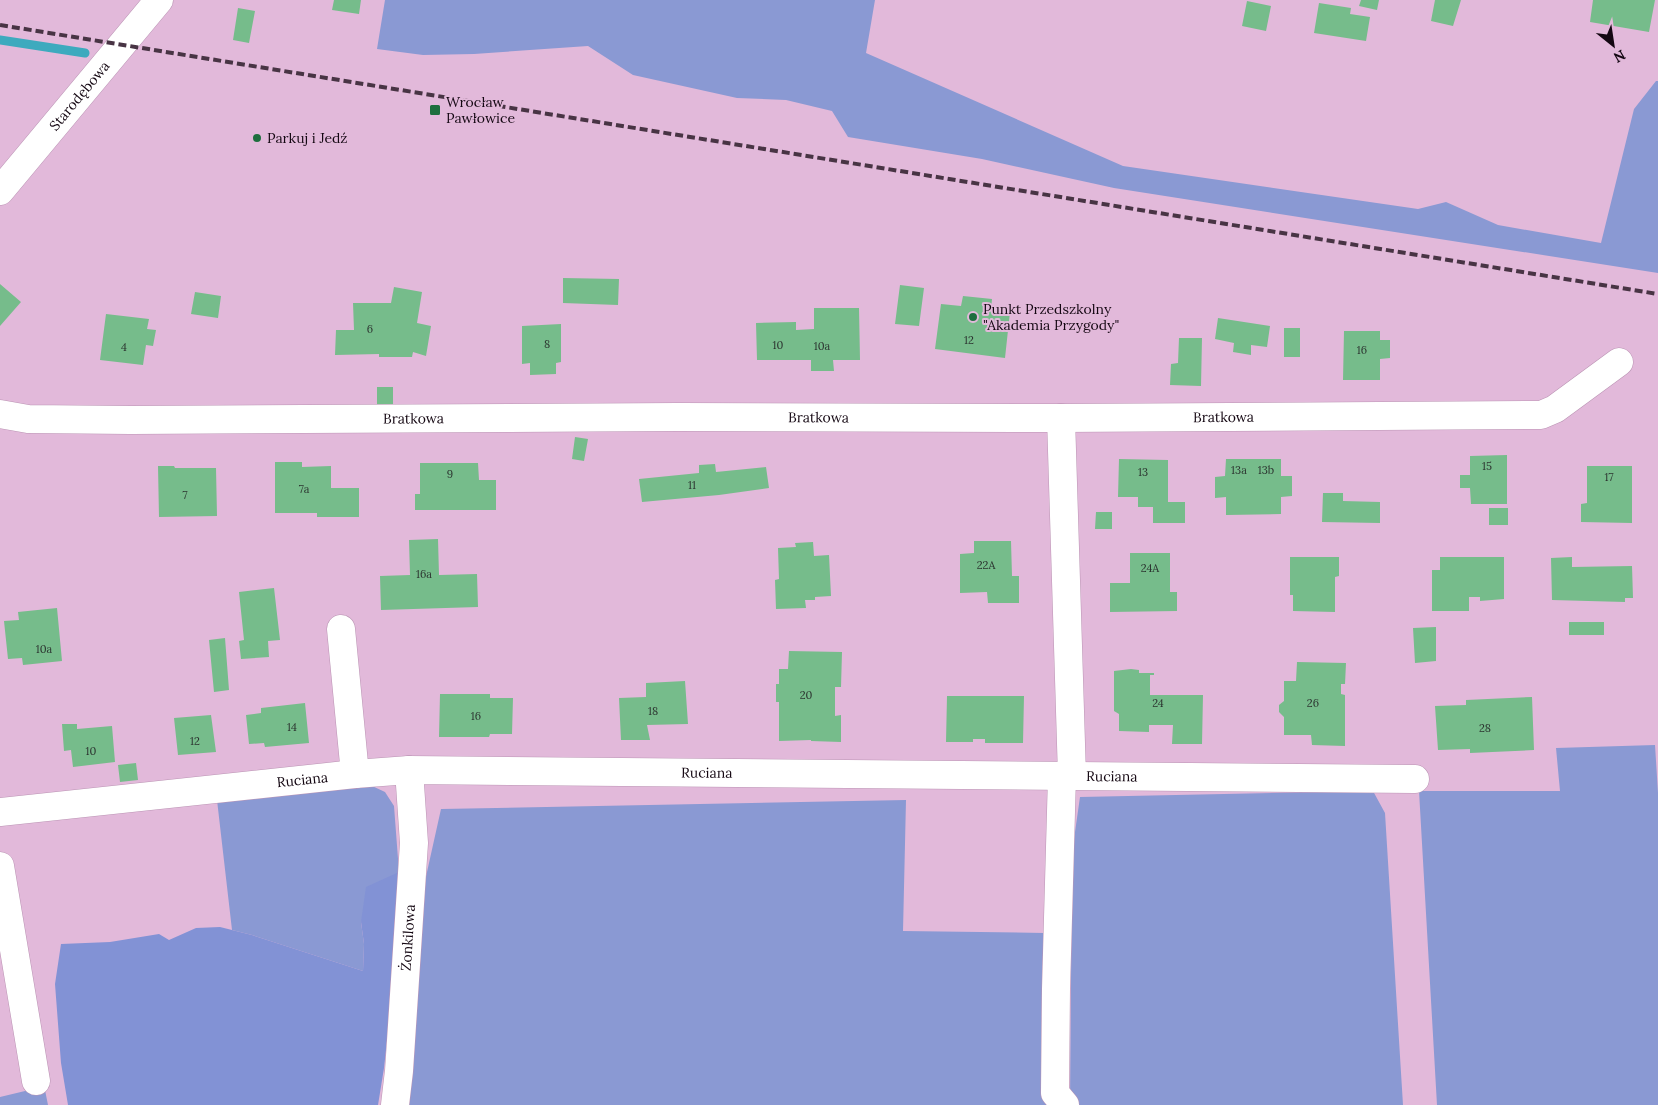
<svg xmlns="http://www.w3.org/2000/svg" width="1658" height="1105" viewBox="0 0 1658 1105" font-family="Lora,serif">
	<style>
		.green { fill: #8a99d3 }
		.forest { fill: #8292d5 }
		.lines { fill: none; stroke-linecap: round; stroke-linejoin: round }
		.stream { stroke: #3daabe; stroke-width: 9 }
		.building { fill: #76bc8b }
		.minor-casing { stroke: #bb94b4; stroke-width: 29 }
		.minor { stroke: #fff; stroke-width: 28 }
		.rail { stroke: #483444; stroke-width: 4; stroke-dasharray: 8 4; stroke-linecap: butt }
		.poi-dot { fill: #1e6e3e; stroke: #e2b9da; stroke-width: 2 }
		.labels { text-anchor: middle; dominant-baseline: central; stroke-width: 4; stroke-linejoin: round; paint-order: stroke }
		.number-label { font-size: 11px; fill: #2c3430 }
		.street-label { font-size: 14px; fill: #140712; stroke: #e2b9da }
		.poi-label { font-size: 14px; fill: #140712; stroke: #e2b9da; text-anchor: start }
	</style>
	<rect width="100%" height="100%" fill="#e2b9da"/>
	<path class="green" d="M 385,0 L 875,0 L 866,53 L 1123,166 L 1418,209 L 1446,202 L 1498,225 L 1601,243 L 1634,109 L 1656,81 L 1658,81 L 1658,273 L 1114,188 L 982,159 L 848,137 L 832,111 L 786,100 L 737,98 L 633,75 L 588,46 L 474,54 L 423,55 L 377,49 Z
		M 1655,745 L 1658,793 L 1658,1105 L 1437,1105 L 1419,791 L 1560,791 L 1556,748 Z
		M 370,785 L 385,792 L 394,806 L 399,872 L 361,922 L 364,944 L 363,971 L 252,935 L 232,930 L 217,800 Z
		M 1373,791 L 1385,813 L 1403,1105 L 1070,1105 L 1072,853 L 1080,797 Z
		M 906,800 L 903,931 L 1045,933 L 1046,1105 L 404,1105 L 425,881 L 441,809 Z
		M 45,1090 L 48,1105 L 0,1105 L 0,1097 L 25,1091 Z"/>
	<path class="forest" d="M 399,872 L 400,926 L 384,1068 L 378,1105 L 68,1105 L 61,1063 L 55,984 L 61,944 L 110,942 L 159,934 L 169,940 L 196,928 L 220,927 L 252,935 L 363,971 L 364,944 L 361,922 L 366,887 Z"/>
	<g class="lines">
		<path class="stream" d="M 0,40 L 85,53"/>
	</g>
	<path class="building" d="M 334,0 L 361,0 L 359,14 L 332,10 Z
		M 1361,0 L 1379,0 L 1377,10 L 1359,6 Z
		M 1435,0 L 1461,0 L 1453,26 L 1431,21 Z
		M 1593,0 L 1655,0 L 1649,32 L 1590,22 Z
		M 1247,1 L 1271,6 L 1266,31 L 1242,26 Z
		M 1319,3 L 1351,8 L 1350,14 L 1370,17 L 1366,41 L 1314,33 Z
		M 238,8 L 255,11 L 249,43 L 233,40 Z
		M 563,278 L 619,279 L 618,305 L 563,303 Z
		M 0,284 L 21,302 L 0,326 Z
		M 900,285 L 924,288 L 919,326 L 895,324 Z
		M 394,287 L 422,292 L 417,323 L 431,326 L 426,356 L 413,352 L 412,357 L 379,357 L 379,354 L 335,355 L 336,330 L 354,330 L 353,303 L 391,303 Z
		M 195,292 L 221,296 L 218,318 L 191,314 Z
		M 963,296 L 992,299 L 991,310 L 1010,312 L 1005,358 L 935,349 L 941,304 L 961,306 Z
		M 814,308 L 859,308 L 860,360 L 833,360 L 834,371 L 811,371 L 811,360 L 757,360 L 756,323 L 796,322 L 796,330 L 814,329 Z
		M 106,314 L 149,319 L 147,329 L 156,330 L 153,346 L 146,345 L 143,365 L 100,360 Z
		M 1218,318 L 1270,326 L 1267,347 L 1251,345 L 1251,355 L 1233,352 L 1234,343 L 1215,339 Z
		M 561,324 L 561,362 L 556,363 L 556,374 L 530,375 L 530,363 L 522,364 L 522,326 Z
		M 1284,328 L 1300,328 L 1300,357 L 1284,357 Z
		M 1344,331 L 1380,331 L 1380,340 L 1390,340 L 1390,358 L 1380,359 L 1380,380 L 1343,380 Z
		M 1179,338 L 1202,338 L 1201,386 L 1170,385 L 1171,364 L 1178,363 Z
		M 377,387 L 393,387 L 393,405 L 377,405 Z
		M 575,437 L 588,439 L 584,461 L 572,459 Z
		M 1507,455 L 1507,504 L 1471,504 L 1470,488 L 1460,488 L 1460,475 L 1470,475 L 1470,456 Z
		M 1119,459 L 1168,460 L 1168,502 L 1185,502 L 1185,523 L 1153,523 L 1153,507 L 1138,507 L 1138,497 L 1118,497 Z
		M 1226,459 L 1281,459 L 1281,476 L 1292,476 L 1292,496 L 1281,497 L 1281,514 L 1226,515 L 1226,497 L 1215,498 L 1215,477 L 1225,476 Z
		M 275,462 L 302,462 L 302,467 L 331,466 L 331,488 L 359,488 L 359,517 L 317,517 L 317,513 L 275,513 Z
		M 420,463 L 478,463 L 479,480 L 496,480 L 496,510 L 415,510 L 415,494 L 420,494 Z
		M 715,464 L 716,472 L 766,467 L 769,488 L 719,495 L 642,502 L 639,479 L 699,473 L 699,465 Z
		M 158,466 L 174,466 L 175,468 L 216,468 L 217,516 L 159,517 Z
		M 1587,466 L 1632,466 L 1632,523 L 1581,522 L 1581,504 L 1587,503 Z
		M 1323,493 L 1343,493 L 1343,501 L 1380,502 L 1380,523 L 1322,522 Z
		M 1489,508 L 1508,508 L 1508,525 L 1489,525 Z
		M 1096,512 L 1112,512 L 1112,529 L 1095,529 Z
		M 438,539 L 439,575 L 477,574 L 478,607 L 381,610 L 380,576 L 410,575 L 409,540 Z
		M 974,541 L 1011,541 L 1012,576 L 1019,576 L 1019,603 L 988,603 L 987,592 L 960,593 L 960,554 L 974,553 Z
		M 813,542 L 814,556 L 829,555 L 831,596 L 815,597 L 815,600 L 805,600 L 806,608 L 776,609 L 775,580 L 779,579 L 778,548 L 796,547 L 795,543 Z
		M 1130,553 L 1170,553 L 1170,592 L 1177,592 L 1177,611 L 1110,612 L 1110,583 L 1130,583 Z
		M 1290,557 L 1339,557 L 1339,576 L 1335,577 L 1335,612 L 1293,611 L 1293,595 L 1290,595 Z
		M 1440,557 L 1504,557 L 1504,599 L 1480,601 L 1480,597 L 1469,597 L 1469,611 L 1432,611 L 1432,570 L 1440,570 Z
		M 1572,557 L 1572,567 L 1632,566 L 1633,598 L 1625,598 L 1625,602 L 1552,600 L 1551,558 Z
		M 274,588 L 280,640 L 268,641 L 269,657 L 241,659 L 239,641 L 244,640 L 239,592 Z
		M 57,608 L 62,661 L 23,665 L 22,658 L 8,659 L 4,621 L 19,620 L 18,612 Z
		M 1569,622 L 1604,622 L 1604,635 L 1569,635 Z
		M 1436,627 L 1436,661 L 1415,663 L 1413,628 Z
		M 225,638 L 229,690 L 214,692 L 209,640 Z
		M 789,651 L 842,652 L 841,687 L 835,687 L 835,716 L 841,715 L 841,742 L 811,741 L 811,740 L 779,741 L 779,702 L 776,702 L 776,684 L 779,684 L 779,669 L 788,669 Z
		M 1297,662 L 1346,663 L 1345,684 L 1341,684 L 1341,694 L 1345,695 L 1345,746 L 1312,745 L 1311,735 L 1284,735 L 1284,717 L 1279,712 L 1279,705 L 1284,701 L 1284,681 L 1296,681 Z
		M 1131,669 L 1139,670 L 1139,673 L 1154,673 L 1154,675 L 1150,675 L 1150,695 L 1203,695 L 1202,744 L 1172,744 L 1173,725 L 1149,725 L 1149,732 L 1119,731 L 1119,714 L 1114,711 L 1114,671 Z
		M 685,681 L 688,724 L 647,725 L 650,740 L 621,740 L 619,698 L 646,697 L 646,683 Z
		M 440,694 L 490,694 L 490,698 L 513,698 L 512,734 L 490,734 L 489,737 L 439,737 Z
		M 947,696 L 1024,696 L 1023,743 L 985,743 L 985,739 L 973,739 L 973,742 L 946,742 Z
		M 1532,697 L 1534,750 L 1470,753 L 1470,749 L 1438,750 L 1435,706 L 1466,705 L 1466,700 Z
		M 305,703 L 309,743 L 265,747 L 264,743 L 249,744 L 246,715 L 261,713 L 261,708 Z
		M 211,715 L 216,752 L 178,755 L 174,718 Z
		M 62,724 L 77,724 L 77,729 L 112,726 L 115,762 L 73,767 L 71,750 L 64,751 Z
		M 136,763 L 138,780 L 120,782 L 118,765 Z"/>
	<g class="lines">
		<defs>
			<g id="minor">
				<path id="s1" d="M 0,191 L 159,0"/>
				<path id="s2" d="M 0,414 L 28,419 L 131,420 L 678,417 L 1061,418 L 1541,415 L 1555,409 L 1619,362"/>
				<path d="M 1061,418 L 1072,776"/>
				<path d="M 341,629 L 355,774"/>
				<path d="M 1062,776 L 1056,989 L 1055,1093 L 1065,1105"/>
				<path id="s3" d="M 0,812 L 355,774 L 409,770 L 1415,779"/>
				<path d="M 0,866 L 36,1081"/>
				<path id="s4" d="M 395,1105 L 399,1071 L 414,843 L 409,770"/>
			</g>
		</defs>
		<use href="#minor" class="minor-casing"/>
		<use href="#minor" class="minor"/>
		<path class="rail" d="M 0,25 L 1658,294"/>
	</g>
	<g class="poi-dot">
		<rect x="429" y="104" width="12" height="12" rx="2.5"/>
		<circle cx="257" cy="138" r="5"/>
		<circle cx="973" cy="317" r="5"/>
	</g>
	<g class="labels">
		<g class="number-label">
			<text x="370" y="329">6</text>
			<text x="969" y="340">12</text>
			<text x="547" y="344">8</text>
			<text x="778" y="345">10</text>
			<text x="822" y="346">10a</text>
			<text x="124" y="347">4</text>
			<text x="1362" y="350">16</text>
			<text x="1487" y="466">15</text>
			<text x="1239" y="470">13a</text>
			<text x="1266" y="470">13b</text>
			<text x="1143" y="472">13</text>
			<text x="450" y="474">9</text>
			<text x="1609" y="477">17</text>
			<text x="692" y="485">11</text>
			<text x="304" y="489">7a</text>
			<text x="185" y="495">7</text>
			<text x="986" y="565">22A</text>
			<text x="1150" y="568">24A</text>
			<text x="424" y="574">16a</text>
			<text x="44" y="649">10a</text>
			<text x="806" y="695">20</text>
			<text x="1158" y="703">24</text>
			<text x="1313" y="703">26</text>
			<text x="653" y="711">18</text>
			<text x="476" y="716">16</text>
			<text x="292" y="727">14</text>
			<text x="1485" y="728">28</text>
			<text x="195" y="741">12</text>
			<text x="91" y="751">10</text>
		</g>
		<g class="street-label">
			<text stroke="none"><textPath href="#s1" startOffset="124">Starodębowa</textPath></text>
			<text stroke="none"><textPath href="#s2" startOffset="1224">Bratkowa</textPath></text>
			<text stroke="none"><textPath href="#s2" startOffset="414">Bratkowa</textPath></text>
			<text stroke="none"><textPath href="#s2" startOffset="819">Bratkowa</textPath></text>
			<text stroke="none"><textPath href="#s3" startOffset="709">Ruciana</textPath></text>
			<text stroke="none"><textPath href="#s3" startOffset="1114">Ruciana</textPath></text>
			<text stroke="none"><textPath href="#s3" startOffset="304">Ruciana</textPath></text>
			<text stroke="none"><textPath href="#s4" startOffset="168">Żonkilowa</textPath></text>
		</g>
		<g class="poi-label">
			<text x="446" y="102">Wrocław<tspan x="446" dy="16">Pawłowice</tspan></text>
			<text x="267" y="138">Parkuj i Jedź</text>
			<text x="983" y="309">Punkt Przedszkolny<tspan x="983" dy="16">"Akademia Przygody"</tspan></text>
		</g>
	</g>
	<g transform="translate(1613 45) rotate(150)" stroke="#e2b9da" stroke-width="4" paint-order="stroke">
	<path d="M0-4L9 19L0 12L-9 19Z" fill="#140712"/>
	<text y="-8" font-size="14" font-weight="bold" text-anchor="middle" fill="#140712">N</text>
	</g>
</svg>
